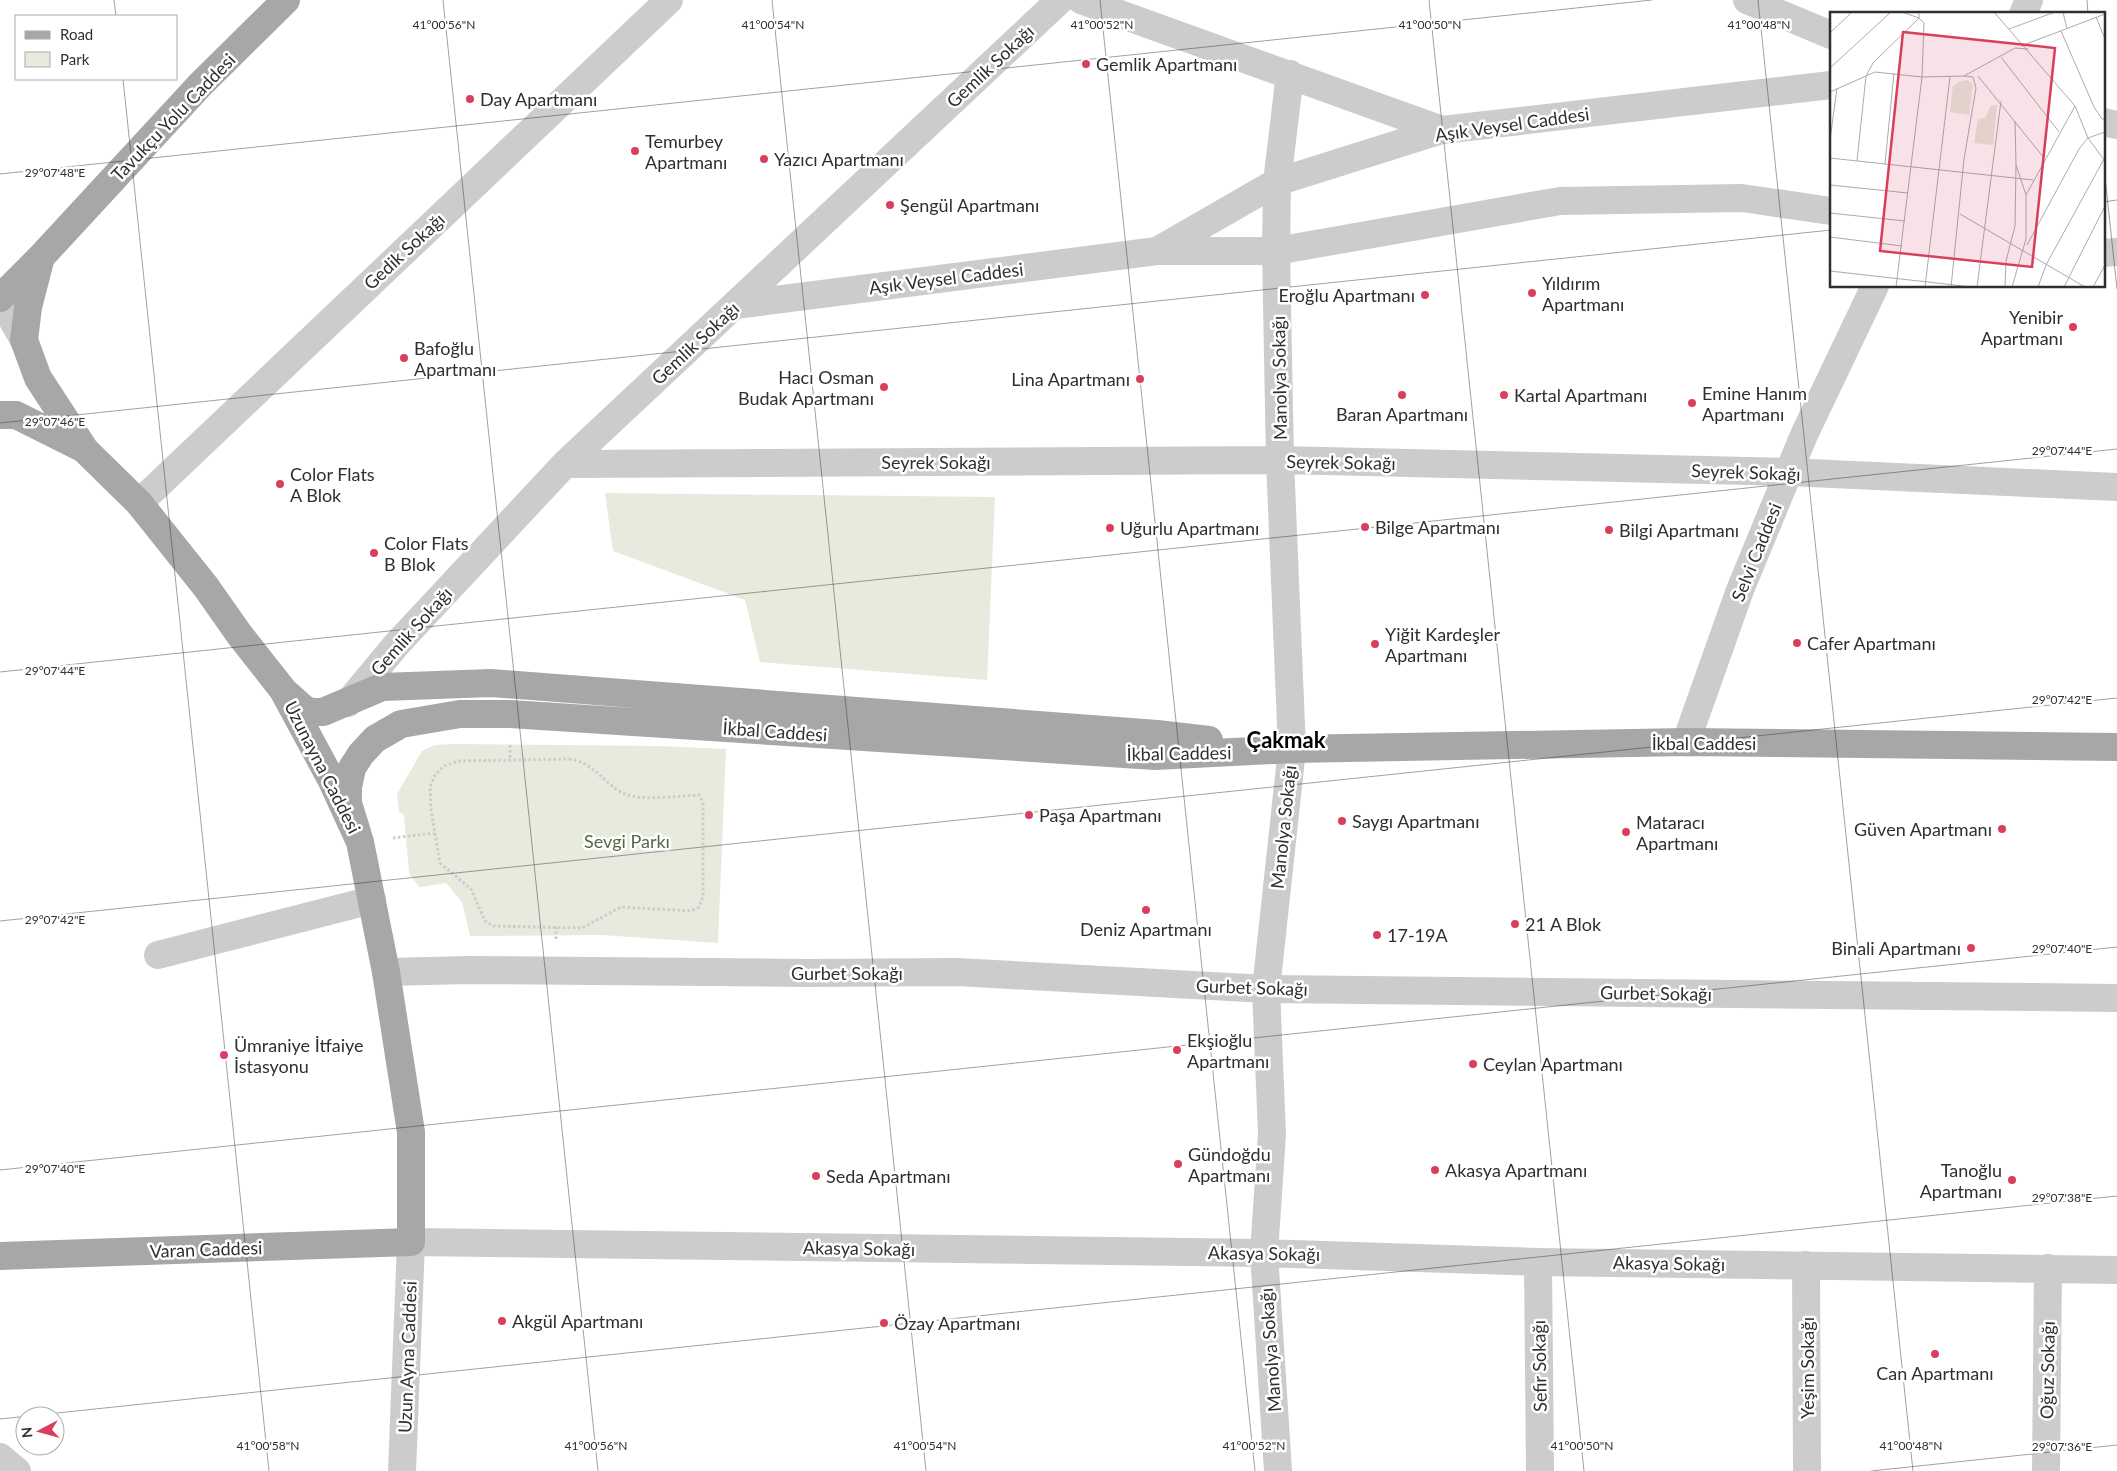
<svg xmlns="http://www.w3.org/2000/svg" width="2117" height="1471" viewBox="0 0 2117 1471" font-family="Lato,sans-serif">
	<style>
		.green { fill: #e6ebde }
		.lines { fill: none; stroke-linecap: round; stroke-linejoin: round }
		.path { stroke: #ccc; stroke-width: 3; stroke-dasharray: 2.5 2.5; stroke-linecap: butt }
		.minor { stroke: #ccc; stroke-width: 28 }
		.major { stroke: #a7a7a7; stroke-width: 28 }
		.ticks { fill: none; stroke: #2f2f2f; stroke-width: 1; stroke-opacity: 0.45 }
		.poi-dot { fill: #d83f5c; stroke: #fff; stroke-width: 2 }
		.labels { text-anchor: middle; dominant-baseline: central; stroke-width: 5; stroke-linejoin: round; paint-order: stroke }
		.poi-label { font-size: 18px; fill: #2f2f2f; stroke: #fff; text-anchor: start }
		.street-label { font-size: 18px; fill: #2f2f2f; stroke: #fff }
		.park-label { font-size: 18px; fill: #57673f; stroke: #fff }
		.district-label { font-size: 22px; font-weight: bold; fill: #000; stroke: #fff }
		.inset-road { fill: none; stroke: #acacac; stroke-width: 1 }
		.view { fill: #d83f5c; fill-opacity: 0.15; stroke: #d83f5c; stroke-width: 2.5 }
		.inset-edge { fill: none; stroke: #2f2f2f; stroke-width: 2.5 }
		.ticks-label { font-size: 12px; text-anchor: middle; fill: #2f2f2f; stroke: #fff; stroke-width: 5; stroke-linejoin: round; paint-order: stroke }
	</style>
	<rect width="100%" height="100%" fill="#fff"/>
	<path class="green" d="M 605,493 L 995,497 L 987,680 L 760,662 L 745,600 L 613,551 Z
		M 454,744 L 658,746 L 726,749 L 718,943 L 602,935 L 470,936 L 462,902 L 446,883 L 419,887 L 409,873 L 404,815 L 399,812 L 397,794 L 422,751 L 435,745 Z"/>
	<g class="lines">
		<path class="path" d="M 510,745 L 510,760
			M 569,759 C 596,763 603,784 625,794 C 642,801 679,796 699,795 L 703,803 L 703,896 L 699,907 L 691,911 L 621,907 L 582,928 L 493,926 L 485,921 L 471,889 L 440,863 L 431,810 L 430,787 L 435,775 L 444,766 L 459,761 Z
			M 393,838 L 434,833
			M 556,939 L 556,927"/>
		<path class="minor" d="M 1081,0 L 1442,130
			M 1747,0 L 1831,35
			M 2023,14 L 2029,0
			M 2103,122 L 2117,125
			M 1159,251 L 1276,251 L 1560,201 L 1742,198 L 1831,211
			M 2103,253 L 2117,252
			M 0,298 L 24,340
			M 735,305 L 1157,251 L 1277,182 L 1442,130 L 1831,85
			M 565,464 L 1280,460 L 1788,472 L 2117,487
			M 139,503 L 669,0
			M 348,703 L 397,644 L 565,464 L 1060,0
			M 1686,742 L 1740,590 L 1804,435 L 1875,286
			M 158,955 L 372,900
			M 386,972 L 469,970 L 808,973 L 957,972 L 1266,989 L 2117,998
			M 1538,1262 L 1540,1471
			M 1806,1265 L 1807,1471
			M 0,1457 L 17,1471
			M 402,1471 L 411,1242 L 1264,1253 L 1538,1262 L 2117,1270
			M 1278,1471 L 1264,1253 L 1272,1134 L 1266,989 L 1292,749 L 1280,460 L 1276,251 L 1277,182 L 1290,74
			M 2046,1471 L 2048,1268"/>
		<path class="major" d="M 0,298 L 41,257 L 200,85 L 286,0
			M 0,415 L 16,415 L 84,449
			M 286,693 L 304,709 L 312,712 L 323,712 L 382,687 L 491,683 L 1157,734 L 1209,740
			M 360,842 L 348,803 L 348,787 L 352,768 L 361,754 L 375,739 L 401,724 L 460,714 L 510,714 L 1155,756 L 1292,749 L 1686,742 L 2117,747
			M 0,1256 L 411,1242 L 411,1132 L 386,972 L 360,842 L 331,779 L 283,690 L 239,634 L 206,587 L 139,503 L 85,450 L 38,378 L 24,340 L 28,307 L 41,257"/>
	</g>
	<path class="ticks" d="M 114,0 L 116,16M 443,0 L 598,1471M 772,0 L 926,1471M 1100,0 L 1255,1471M 1429,0 L 1584,1471M 1758,0 L 1913,1471M 2087,0 L 2088,14M 123,79 L 269,1471M 2103,158 L 2117,289M 0,174 L 1652,0M 2103,202 L 2117,200M 0,423 L 1831,230M 0,672 L 2117,449M 0,921 L 2117,698M 0,1170 L 2117,947M 0,1419 L 2117,1196M 1871,1471 L 2117,1445"/>
	<g class="poi-dot">
		<circle cx="1086" cy="64" r="5"/>
		<circle cx="470" cy="99" r="5"/>
		<circle cx="635" cy="151" r="5"/>
		<circle cx="764" cy="159" r="5"/>
		<circle cx="890" cy="205" r="5"/>
		<circle cx="1532" cy="293" r="5"/>
		<circle cx="1425" cy="295" r="5"/>
		<circle cx="2073" cy="327" r="5"/>
		<circle cx="404" cy="358" r="5"/>
		<circle cx="1140" cy="379" r="5"/>
		<circle cx="884" cy="387" r="5"/>
		<circle cx="1402" cy="395" r="5"/>
		<circle cx="1504" cy="395" r="5"/>
		<circle cx="1692" cy="403" r="5"/>
		<circle cx="280" cy="484" r="5"/>
		<circle cx="1365" cy="527" r="5"/>
		<circle cx="1110" cy="528" r="5"/>
		<circle cx="1609" cy="530" r="5"/>
		<circle cx="374" cy="553" r="5"/>
		<circle cx="1797" cy="643" r="5"/>
		<circle cx="1375" cy="644" r="5"/>
		<circle cx="1029" cy="815" r="5"/>
		<circle cx="1342" cy="821" r="5"/>
		<circle cx="2002" cy="829" r="5"/>
		<circle cx="1626" cy="832" r="5"/>
		<circle cx="1146" cy="910" r="5"/>
		<circle cx="1515" cy="924" r="5"/>
		<circle cx="1377" cy="935" r="5"/>
		<circle cx="1971" cy="948" r="5"/>
		<circle cx="1177" cy="1050" r="5"/>
		<circle cx="224" cy="1055" r="5"/>
		<circle cx="1473" cy="1064" r="5"/>
		<circle cx="1178" cy="1164" r="5"/>
		<circle cx="1435" cy="1170" r="5"/>
		<circle cx="816" cy="1176" r="5"/>
		<circle cx="2012" cy="1180" r="5"/>
		<circle cx="502" cy="1321" r="5"/>
		<circle cx="884" cy="1323" r="5"/>
		<circle cx="1935" cy="1354" r="5"/>
	</g>
	<g class="labels">
		<g class="poi-label">
			<text x="1096" y="64">Gemlik Apartmanı</text>
			<text x="480" y="99">Day Apartmanı</text>
			<text x="645" y="141">Temurbey<tspan x="645" dy="21">Apartmanı</tspan></text>
			<text x="774" y="159">Yazıcı Apartmanı</text>
			<text x="900" y="205">Şengül Apartmanı</text>
			<text x="1542" y="283">Yıldırım<tspan x="1542" dy="21">Apartmanı</tspan></text>
			<text x="1415" y="295" text-anchor="end">Eroğlu Apartmanı</text>
			<text x="2063" y="317" text-anchor="end">Yenibir<tspan x="2063" dy="21">Apartmanı</tspan></text>
			<text x="414" y="348">Bafoğlu<tspan x="414" dy="21">Apartmanı</tspan></text>
			<text x="874" y="377" text-anchor="end">Hacı Osman<tspan x="874" dy="21">Budak Apartmanı</tspan></text>
			<text x="1130" y="379" text-anchor="end">Lina Apartmanı</text>
			<text x="1702" y="393">Emine Hanım<tspan x="1702" dy="21">Apartmanı</tspan></text>
			<text x="1514" y="395">Kartal Apartmanı</text>
			<text x="1402" y="414" text-anchor="middle">Baran Apartmanı</text>
			<text x="290" y="474">Color Flats<tspan x="290" dy="21">A Blok</tspan></text>
			<text x="1375" y="527">Bilge Apartmanı</text>
			<text x="1120" y="528">Uğurlu Apartmanı</text>
			<text x="1619" y="530">Bilgi Apartmanı</text>
			<text x="384" y="543">Color Flats<tspan x="384" dy="21">B Blok</tspan></text>
			<text x="1385" y="634">Yiğit Kardeşler<tspan x="1385" dy="21">Apartmanı</tspan></text>
			<text x="1807" y="643">Cafer Apartmanı</text>
			<text x="1039" y="815">Paşa Apartmanı</text>
			<text x="1352" y="821">Saygı Apartmanı</text>
			<text x="1636" y="822">Mataracı<tspan x="1636" dy="21">Apartmanı</tspan></text>
			<text x="1992" y="829" text-anchor="end">Güven Apartmanı</text>
			<text x="1525" y="924">21 A Blok</text>
			<text x="1146" y="929" text-anchor="middle">Deniz Apartmanı</text>
			<text x="1387" y="935">17-19A</text>
			<text x="1961" y="948" text-anchor="end">Binali Apartmanı</text>
			<text x="1187" y="1040">Ekşioğlu<tspan x="1187" dy="21">Apartmanı</tspan></text>
			<text x="234" y="1045">Ümraniye İtfaiye<tspan x="234" dy="21">İstasyonu</tspan></text>
			<text x="1483" y="1064">Ceylan Apartmanı</text>
			<text x="1188" y="1154">Gündoğdu<tspan x="1188" dy="21">Apartmanı</tspan></text>
			<text x="1445" y="1170">Akasya Apartmanı</text>
			<text x="2002" y="1170" text-anchor="end">Tanoğlu<tspan x="2002" dy="21">Apartmanı</tspan></text>
			<text x="826" y="1176">Seda Apartmanı</text>
			<text x="512" y="1321">Akgül Apartmanı</text>
			<text x="894" y="1323">Özay Apartmanı</text>
			<text x="1935" y="1373" text-anchor="middle">Can Apartmanı</text>
		</g>
		<g class="street-label">
			<text transform="translate(990 66) rotate(-43)">Gemlik Sokağı</text>
			<text transform="translate(173 117) rotate(-46)">Tavukçu Yolu Caddesi</text>
			<text transform="translate(1512 124) rotate(-8)">Aşık Veysel Caddesi</text>
			<text transform="translate(404 251) rotate(-43)">Gedik Sokağı</text>
			<text transform="translate(946 278) rotate(-7)">Aşık Veysel Caddesi</text>
			<text transform="translate(695 343) rotate(-43)">Gemlik Sokağı</text>
			<text transform="translate(1279 378) rotate(-91)">Manolya Sokağı</text>
			<text x="936" y="462">Seyrek Sokağı</text>
			<text transform="translate(1341 462) rotate(1)">Seyrek Sokağı</text>
			<text transform="translate(1746 472) rotate(2)">Seyrek Sokağı</text>
			<text transform="translate(1756 552) rotate(-68)">Selvi Caddesi</text>
			<text transform="translate(411 631) rotate(-48)">Gemlik Sokağı</text>
			<text transform="translate(775 731) rotate(4)">İkbal Caddesi</text>
			<text x="1704" y="743">İkbal Caddesi</text>
			<text transform="translate(1179 753) rotate(-1)">İkbal Caddesi</text>
			<text transform="translate(323 767) rotate(63)">Uzunayna Caddesi</text>
			<text transform="translate(1283 827) rotate(-84)">Manolya Sokağı</text>
			<text x="847" y="973">Gurbet Sokağı</text>
			<text transform="translate(1252 987) rotate(2)">Gurbet Sokağı</text>
			<text transform="translate(1656 993) rotate(1)">Gurbet Sokağı</text>
			<text transform="translate(859 1248) rotate(1)">Akasya Sokağı</text>
			<text transform="translate(206 1249) rotate(-2)">Varan Caddesi</text>
			<text transform="translate(1264 1253) rotate(1)">Akasya Sokağı</text>
			<text transform="translate(1669 1263) rotate(1)">Akasya Sokağı</text>
			<text transform="translate(1270 1350) rotate(-94)">Manolya Sokağı</text>
			<text transform="translate(407 1357) rotate(-88)">Uzun Ayna Caddesi</text>
			<text transform="translate(1539 1366) rotate(-91)">Sefir Sokağı</text>
			<text transform="translate(1807 1368) rotate(-90)">Yeşim Sokağı</text>
			<text transform="translate(2047 1370) rotate(-89)">Oğuz Sokağı</text>
		</g>
		<g class="park-label">
			<text x="627" y="841">Sevgi Parkı</text>
		</g>
		<g class="district-label">
			<text x="1286" y="739">Çakmak</text>
		</g>
	</g>
	<g transform="translate(1830 12)">
		<rect width="275" height="275" fill="#fff"/>
		<path d="M 138,68 L 143,73 L 139,103 L 120,100 L 123,74 L 130,69 ZM 161,93 L 167,93 L 163,133 L 144,131 L 148,107 L 155,106 Z" fill="#e6ebde"/>
		<path class="inset-road" d="M 72,0 L 89,6 L 94,11 L 92,65 L 134,64 L 185,36 L 198,37M 164,0 L 245,94 L 258,126 L 275,149M 233,0 L 237,17M 266,5 L 275,27M 179,17 L 225,0M 231,19 L 264,95 L 272,107 L 275,107M 0,21 L 22,0M 191,34 L 275,2M 171,45 L 229,120M 0,56 L 61,0M 148,64 L 214,146M 0,80 L 45,60 L 92,65 L 66,275M 0,128 L 7,76M 0,146 L 203,168M 27,149 L 36,64 L 43,51 L 89,6 L 89,0M 55,152 L 64,61M 0,173 L 78,181M 196,183 L 245,94M 0,201 L 75,209M 130,202 L 255,275M 0,225 L 72,234M 197,233 L 249,137 L 258,126 L 275,120M 0,259 L 142,275M 175,274 L 176,249 L 185,214 L 186,153M 95,275 L 120,65M 121,275 L 134,147 L 146,76 L 143,65 L 134,64M 147,275 L 171,89M 182,275 L 196,227 L 196,183 L 186,153 L 185,109M 208,275 L 216,253 L 274,147M 234,275 L 275,194M 263,275 L 275,253"/>
		<path class="view" d="M 73,20 L 225,36 L 202,255 L 50,239 Z"/>
		<rect width="275" height="275" class="inset-edge"/>
	</g>
	<g class="ticks-label">
		<text x="444" y="29">41°00'56"N</text>
		<text x="773" y="29">41°00'54"N</text>
		<text x="1102" y="29">41°00'52"N</text>
		<text x="1430" y="29">41°00'50"N</text>
		<text x="1759" y="29">41°00'48"N</text>
		<text x="55" y="177">29°07'48"E</text>
		<text x="55" y="426">29°07'46"E</text>
		<text x="2062" y="455">29°07'44"E</text>
		<text x="55" y="675">29°07'44"E</text>
		<text x="2062" y="704">29°07'42"E</text>
		<text x="55" y="924">29°07'42"E</text>
		<text x="2062" y="953">29°07'40"E</text>
		<text x="55" y="1173">29°07'40"E</text>
		<text x="2062" y="1202">29°07'38"E</text>
		<text x="268" y="1450">41°00'58"N</text>
		<text x="596" y="1450">41°00'56"N</text>
		<text x="925" y="1450">41°00'54"N</text>
		<text x="1254" y="1450">41°00'52"N</text>
		<text x="1582" y="1450">41°00'50"N</text>
		<text x="1911" y="1450">41°00'48"N</text>
		<text x="2062" y="1451">29°07'36"E</text>
	</g>
	<rect x="15" y="15" width="162" height="65" fill="#ffffff" stroke="#acacac"/>
	<rect x="25" y="31" width="25" height="8" fill="#a7a7a7" stroke="#acacac"/>
	<text x="60" y="40" font-size="15" fill="#2f2f2f">Road</text>
	<rect x="25" y="52" width="25" height="15" fill="#e6ebde" stroke="#acacac"/>
	<text x="60" y="65" font-size="15" fill="#2f2f2f">Park</text>
	<g transform="translate(40 1431) rotate(264)"><circle r="24" fill="#ffffff" stroke="#acacac"/>
	<path d="M0-4L9 19L0 12L-9 19Z" fill="#d83f5c"/>
	<text y="-8" font-size="14" font-weight="bold" text-anchor="middle" fill="#2f2f2f">N</text>
	</g>
</svg>
